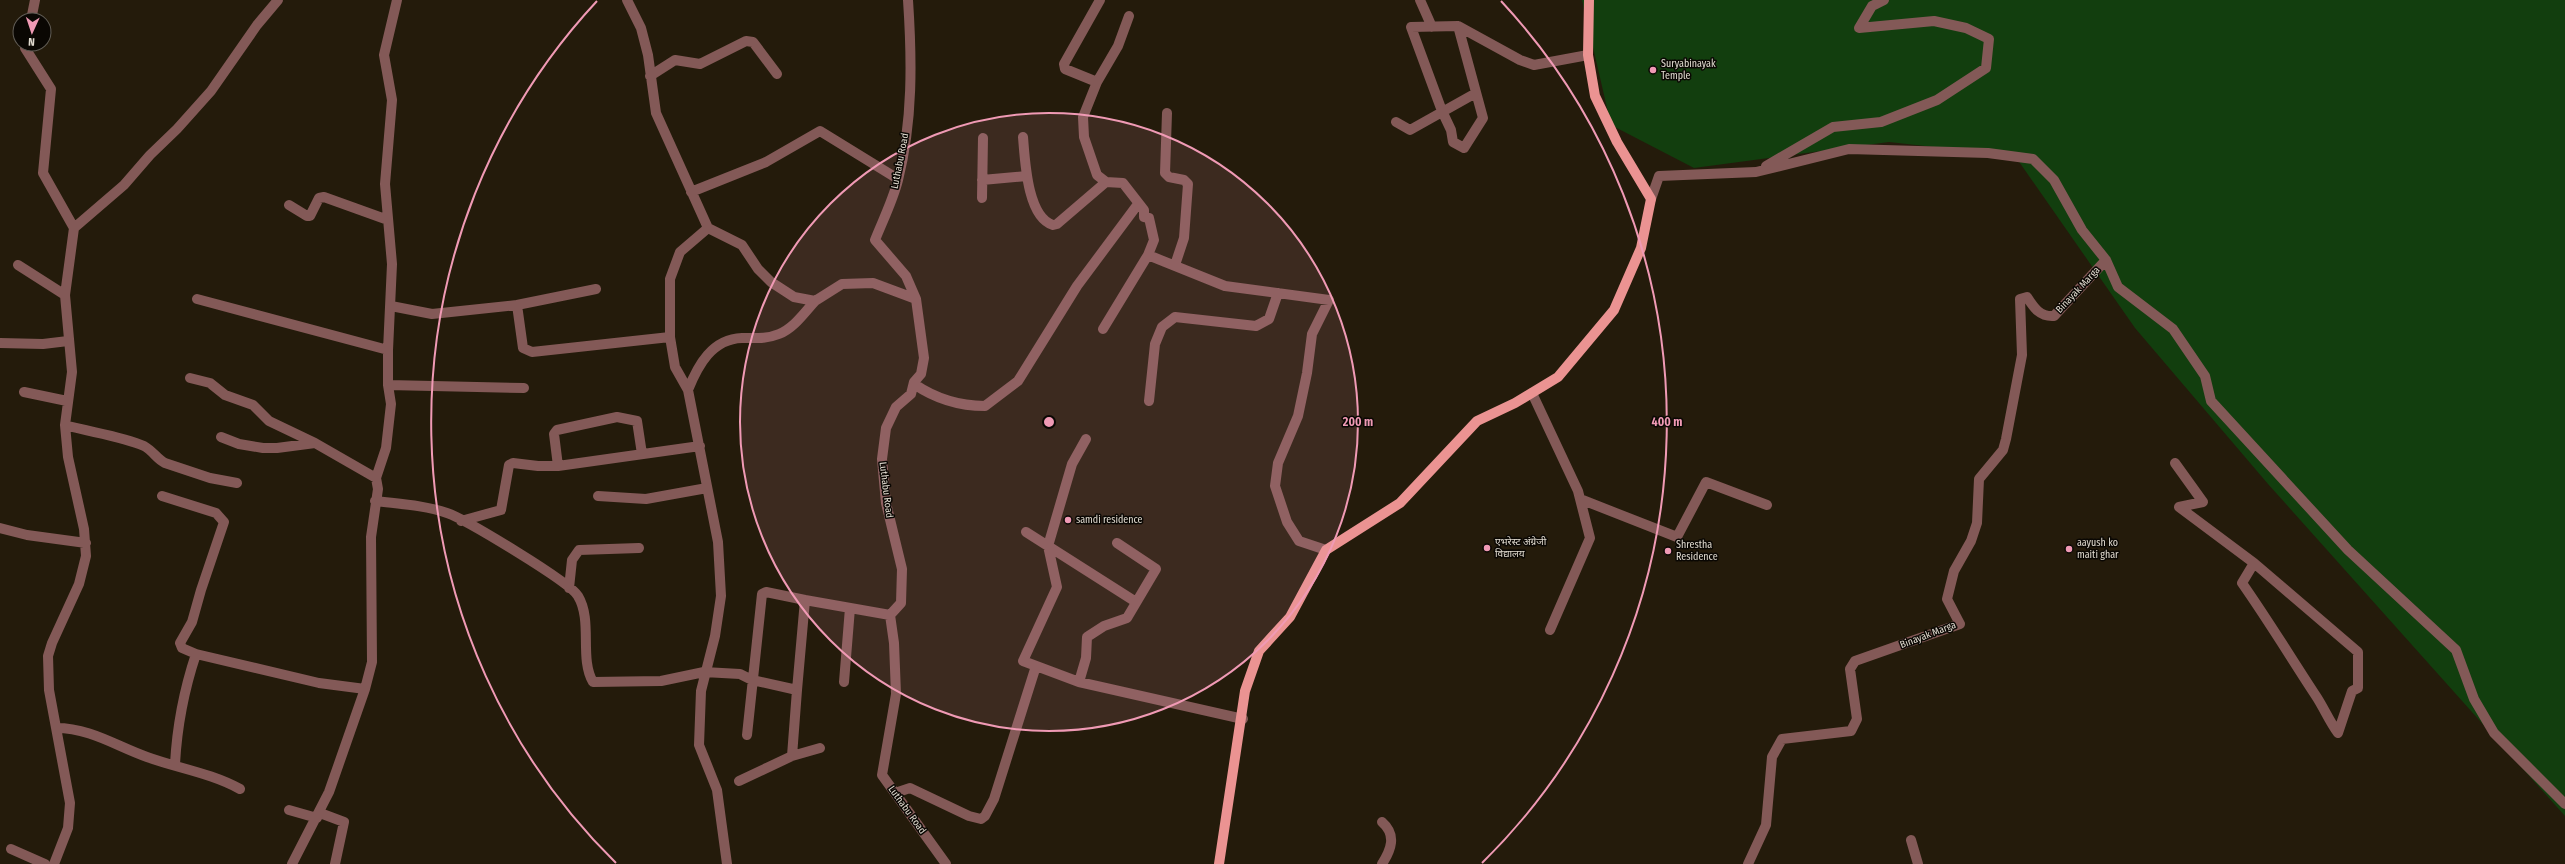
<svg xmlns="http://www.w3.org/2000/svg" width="2565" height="864" viewBox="0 0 2565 864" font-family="'Fira Sans Condensed','Noto Sans Devanagari',sans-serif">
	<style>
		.green { fill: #123e0e }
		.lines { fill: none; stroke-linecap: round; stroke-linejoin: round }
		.minor { stroke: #835957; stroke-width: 10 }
		.major { stroke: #eb9392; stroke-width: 10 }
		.ring { fill: none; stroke: #f09ab5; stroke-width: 2 }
		.poi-dot { fill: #f09ab5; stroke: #0a0703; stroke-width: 1.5 }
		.labels { text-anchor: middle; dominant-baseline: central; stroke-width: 3; stroke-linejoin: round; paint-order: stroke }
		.poi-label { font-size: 10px; fill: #e1dbd0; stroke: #0a0703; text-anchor: start }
		.street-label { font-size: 10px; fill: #e1dbd0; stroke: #0a0703 }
		.centre { fill: #f09ab5; stroke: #0a0703; stroke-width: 2 }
		.ring-label { font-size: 12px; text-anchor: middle; font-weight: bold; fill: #f09ab5; stroke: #0a0703; stroke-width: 3; stroke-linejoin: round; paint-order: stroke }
	</style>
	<rect width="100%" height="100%" fill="#241b0b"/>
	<path class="green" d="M 1582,0 L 2565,0 L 2565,816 L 2268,484 L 2135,328 L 2015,156 L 1889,142 L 1694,168 L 1611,125 Z"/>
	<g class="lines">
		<path class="minor" d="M 627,0 L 641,28 L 648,55 L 656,113 L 708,228 L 680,252 L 670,279 L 670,337 L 675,367 L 688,390 L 718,542 L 721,596 L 715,636 L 701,691 L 699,745 L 717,790 L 727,864
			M 908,0 C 912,60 913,121 898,180 C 893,200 883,220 875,240 L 906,276 L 916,299 L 924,358 L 921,374 L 914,382 L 911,394 L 896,407 L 886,428 L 882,459 L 886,503 L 902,569 L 901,603 L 890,615 L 894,643 L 896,694 L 882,775 L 946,864
			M 1420,0 L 1432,27
			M 31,20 L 35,0
			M 1458,26 L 1483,118 L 1464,148 L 1453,142 L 1451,130 L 1442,111 L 1411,27 L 1458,26 L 1520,60 L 1534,65 L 1588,55
			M 26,44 L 25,48 L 51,89 L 43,173 L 74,228
			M 650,76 L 675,60 L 700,64 L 746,41 L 753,42 L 777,74
			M 1097,82 L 1065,69 L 1064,64 L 1100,0
			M 1167,113 L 1165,173 L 1169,177 L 1184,180 L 1188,184 L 1184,238 L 1175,265
			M 1396,122 L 1410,130 L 1476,93
			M 1023,137 C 1025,160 1027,217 1053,225 L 1057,224 L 1106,182
			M 1766,166 L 1833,127 L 1881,122 L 1937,100 L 1986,68 L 1989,39 L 1966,28 L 1934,21 L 1859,28 L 1872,6 L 1884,0
			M 982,180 L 1027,176
			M 691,192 L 766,162 L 820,131 L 898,179
			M 982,198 L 983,138
			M 1651,199 L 1659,176 L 1756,172 L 1849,149 L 1988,153 L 2033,159 L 2054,180 L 2082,230 L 2106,260 L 2118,287 L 2173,329 L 2205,376 L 2211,401 L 2348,550 L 2456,650 L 2474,699 L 2494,733 L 2565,804
			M 289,205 L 307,216 L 310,216 L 319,198 L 324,197 L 388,220
			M 708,228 L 742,245 L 758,269 L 771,282 L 794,297 L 815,301 L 842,284 L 873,283 L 916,299
			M 1148,255 L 1225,286 L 1329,300 L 1312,334 L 1307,373 L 1298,416 L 1278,463 L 1275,486 L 1287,522 L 1299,541 L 1326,550
			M 18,265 L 65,295
			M 197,299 L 388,350
			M 517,305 L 596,289
			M 391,306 L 432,314 L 517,305 L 523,348 L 532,352 L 670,337
			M 1103,329 L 1148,255 L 1154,240 L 1149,218 L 1144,217 L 1144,210 L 1123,183 L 1106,182 L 1097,175 L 1084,137 L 1083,117 L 1097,82 L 1118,46 L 1129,16
			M 0,343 L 43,344 L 68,341
			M 190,378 L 210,383 L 225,395 L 253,405 L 269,421 L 315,443
			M 914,384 C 936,399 959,406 985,406 L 1018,381 L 1077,286 L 1138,204
			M 388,385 L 524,388
			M 688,390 C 698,365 712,339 742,338 C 755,338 767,339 779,334 C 794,328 804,313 815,301
			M 24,392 L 67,401
			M 1532,393 L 1578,491 L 1590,538 L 1550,630
			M 1149,401 L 1155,344 L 1162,327 L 1175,317 L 1256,326 L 1269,319 L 1278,293
			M 65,425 C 89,432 122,436 144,446 C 153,451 157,459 165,463 L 210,478 L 237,483
			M 221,437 L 239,444 L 263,448 L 277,448 L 315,443 L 376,478
			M 1086,439 L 1072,464 L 1048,546 L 1057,587 L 1023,661 L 1079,682 L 1243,719
			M 2175,463 L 2203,502 L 2179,507 L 2254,563 L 2358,652 L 2358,688 L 2352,691 L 2338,733 C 2329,721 2324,708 2316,696 C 2291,658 2268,620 2242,583 L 2254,563
			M 558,466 L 554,434 L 557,430 L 617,417 L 637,421 L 642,454
			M 162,496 L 216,513 L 224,522 L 201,590 L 192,622 L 180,643 L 182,648 L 196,654 L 319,683 L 365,689
			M 598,496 L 646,499 L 707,488
			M 1580,499 L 1677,537 L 1706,482 L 1767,505
			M 375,501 C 399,504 424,505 447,513 C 465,519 570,582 578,596 C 593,621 579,658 593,682 L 661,681 L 704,672 L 740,674 L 752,680 L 797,690 L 805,600 L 890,615
			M 461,521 L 501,510 L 509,465 L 513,463 L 538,466 L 558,466 L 700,446
			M 0,528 L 27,535 L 86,543
			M 1026,532 L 1136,602
			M 569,588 L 572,560 L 579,550 L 639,548
			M 844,682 L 850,608
			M 1079,682 L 1086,658 L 1087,637 L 1104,626 L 1127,618 L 1156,569 L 1117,543
			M 56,728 C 90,728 116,746 147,757 C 177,768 211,773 240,789
			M 747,735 L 762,594 L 766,592 L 805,600
			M 792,756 L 797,690
			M 175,764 C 177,727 184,690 196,654
			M 739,781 L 792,756 L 820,748
			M 895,793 L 910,788 L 969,816 L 981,819 L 985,816 L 994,799 L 1036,666
			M 289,810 L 317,818
			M 320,813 L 344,822 L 335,864
			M 1382,822 C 1397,835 1391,850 1382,864
			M 1911,840 L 1918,864
			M 11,849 L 45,864
			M 54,864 L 68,828 L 70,803 L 49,690 L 48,656 L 52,643 L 79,584 L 86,556 L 84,529 L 68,457 L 65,425 L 72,372 L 65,295 L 74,228 L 124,185 L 150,155 L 177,129 L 211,91 L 257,25 L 278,0
			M 292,864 L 329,792 L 365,689 L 372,662 L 371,537 L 378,489 L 376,478 L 386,448 L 391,404 L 388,385 L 388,350 L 392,264 L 385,184 L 392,100 L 384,55 L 397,0
			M 1748,864 L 1766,825 L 1772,757 L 1782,739 L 1851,731 L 1857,719 L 1850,669 L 1855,661 L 1960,624 L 1947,599 L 1954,571 L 1971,541 L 1977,523 L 1979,479 L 2003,450 L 2006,439 L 2022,355 L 2020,299 L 2027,297 C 2034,308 2040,317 2054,316 L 2106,260"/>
		<path class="major" d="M 1219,864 L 1245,691 L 1259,651 L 1290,617 L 1326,550 L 1400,503 L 1477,421 L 1515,403 L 1558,377 L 1614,310 L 1641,248 L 1651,199 L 1617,142 L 1595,96 L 1588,55 L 1589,0"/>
	</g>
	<circle cx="1049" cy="422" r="309" fill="#f09ab5" fill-opacity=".12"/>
	<g class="ring">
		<circle cx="1049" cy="422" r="309"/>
		<path d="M616 863A618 618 0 0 1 597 1M1501 1A618 618 0 0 1 1482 863"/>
	</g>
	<g class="poi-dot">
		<circle cx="1653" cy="70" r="4"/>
		<circle cx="1068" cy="520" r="4"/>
		<circle cx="1487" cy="548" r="4"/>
		<circle cx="2069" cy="549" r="4"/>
		<circle cx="1668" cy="551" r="4"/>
	</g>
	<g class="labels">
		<g class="poi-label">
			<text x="1661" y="64">Suryabinayak<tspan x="1661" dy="12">Temple</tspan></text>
			<text x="1076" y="520">samdi residence</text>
			<text x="1495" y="542">एभरेस्ट अंग्रेजी<tspan x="1495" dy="12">विद्यालय</tspan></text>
			<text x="2077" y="543">aayush ko<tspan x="2077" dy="12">maiti ghar</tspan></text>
			<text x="1676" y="545">Shrestha<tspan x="1676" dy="12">Residence</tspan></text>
		</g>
		<g class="street-label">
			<text transform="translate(900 161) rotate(-79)">Luthabu Road</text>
			<text transform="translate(2078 290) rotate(-47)">Binayak Marga</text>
			<text transform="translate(886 490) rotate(83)">Luthabu Road</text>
			<text transform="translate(1928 635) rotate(-21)">Binayak Marga</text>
			<text transform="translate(907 810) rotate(54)">Luthabu Road</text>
		</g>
	</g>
	<circle cx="1049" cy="422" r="6" class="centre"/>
	<g class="ring-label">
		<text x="1358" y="426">200 m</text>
		<text x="1667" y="426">400 m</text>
	</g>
	<g transform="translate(32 32) rotate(183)"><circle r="19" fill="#0a0703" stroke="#605c55"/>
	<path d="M0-3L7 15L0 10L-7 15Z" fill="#f09ab5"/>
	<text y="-6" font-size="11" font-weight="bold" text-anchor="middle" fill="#e1dbd0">N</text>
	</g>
</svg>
